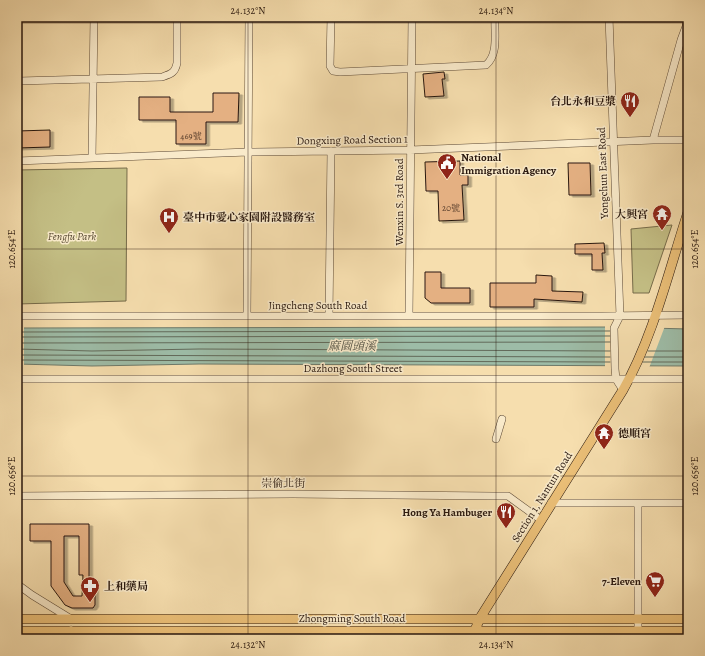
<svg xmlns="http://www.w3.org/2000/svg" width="705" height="656" viewBox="0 0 705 656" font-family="Alegreya,'Noto Serif TC',serif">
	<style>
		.green { fill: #c4bf85; stroke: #766b4a }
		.water { fill: #9dbca7; stroke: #6e7a6a }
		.pier { fill: #f6deae }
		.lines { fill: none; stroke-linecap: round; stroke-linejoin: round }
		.shore { stroke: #626a5a; stroke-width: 1 }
		.building { fill: #e4b082; stroke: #28170e; fill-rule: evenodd; filter: url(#shadow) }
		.minor-casing { stroke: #5c4936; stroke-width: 8 }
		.major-casing { stroke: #28170e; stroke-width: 10 }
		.minor { stroke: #f9eaca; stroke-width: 7 }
		.major { stroke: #ebbf77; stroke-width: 9 }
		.ticks { fill: none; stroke: #28170e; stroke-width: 1; stroke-opacity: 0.45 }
		.labels { text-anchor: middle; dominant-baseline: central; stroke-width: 3; stroke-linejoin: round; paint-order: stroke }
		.number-label { font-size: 9px; fill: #573d2b }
		.poi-label { font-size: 11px; font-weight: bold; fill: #28170e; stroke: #f9eaca; text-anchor: end }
		.street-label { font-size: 11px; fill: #28170e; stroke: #f9eaca }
		.park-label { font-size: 11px; font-style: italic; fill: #574932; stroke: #f9eaca }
		.water-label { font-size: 12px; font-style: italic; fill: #515144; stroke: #f9eaca }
		.neatline { fill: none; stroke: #28170e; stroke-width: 1.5 }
		.ticks-label { font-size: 10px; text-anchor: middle; fill: #28170e }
	</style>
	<defs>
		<filter id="shadow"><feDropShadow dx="3.5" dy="2" stdDeviation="0" flood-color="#0004"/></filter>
	</defs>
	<rect width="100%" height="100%" fill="#f6deae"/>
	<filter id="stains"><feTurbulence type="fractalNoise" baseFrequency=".005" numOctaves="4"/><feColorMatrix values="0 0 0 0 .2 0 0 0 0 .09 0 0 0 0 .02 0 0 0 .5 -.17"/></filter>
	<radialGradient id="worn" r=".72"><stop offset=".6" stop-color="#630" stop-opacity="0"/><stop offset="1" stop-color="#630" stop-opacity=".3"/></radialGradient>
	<path class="green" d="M 127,168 L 126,301 L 17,304 L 17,170 Z
		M 672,225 L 649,293 L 633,293 L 631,229 Z"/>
	<path class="water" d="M 613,327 L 688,329 L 688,366 L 199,364 L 92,366 L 17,364 L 17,328 Z"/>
	<path class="pier" d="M 605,325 L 665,326 L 649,368 L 605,368 Z
		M 17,326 L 24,326 L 24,365 L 17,365 Z"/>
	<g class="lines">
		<path class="shore" d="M 17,332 L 610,331
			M 17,337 L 610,336
			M 17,343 L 610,342
			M 17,349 L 92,351 L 199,349 L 610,351
			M 648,351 L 688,351
			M 17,355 L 610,357
			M 645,357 L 688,357
			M 17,360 L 610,362
			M 643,362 L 688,362"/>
	</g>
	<path class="building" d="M 444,72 L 445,79 L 442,79 L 444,96 L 425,97 L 423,74 Z
		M 213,93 L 239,93 L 238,122 L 206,122 L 206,144 L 176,144 L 176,120 L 139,120 L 139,97 L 170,97 L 170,112 L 213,112 Z
		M 50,130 L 50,147 L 17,148 L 17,131 Z
		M 460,161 L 460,175 L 468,175 L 468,185 L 462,185 L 464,220 L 439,221 L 438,191 L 426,191 L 425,162 Z
		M 568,163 L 590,163 L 591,195 L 569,195 Z
		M 604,243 L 605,253 L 602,253 L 603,270 L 592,270 L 592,254 L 575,254 L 575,244 Z
		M 425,272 L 441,272 L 441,288 L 470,288 L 470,303 L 431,303 L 425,298 Z
		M 536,275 L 552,276 L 552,291 L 583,292 L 582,302 L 534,299 L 534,307 L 490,307 L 490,283 L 536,283 Z
		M 30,524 L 89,524 L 89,579 L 95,579 L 95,605 L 93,608 L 72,608 L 65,605 L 51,586 L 51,541 L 30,541 ZM 64,536 L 79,536 L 79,575 L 83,575 L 82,596 L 73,596 L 64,582 Z"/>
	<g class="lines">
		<defs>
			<path id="minor" d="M 331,17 L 330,66 L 333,71 L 340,72 L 486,65 C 499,54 494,32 495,17
				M 609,17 L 620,316 L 614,328 L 615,369 L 616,379 L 623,390
				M 17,80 L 19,81 L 162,77 C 171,74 175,73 177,63 L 177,17
				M 653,140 L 681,40 L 688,21
				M 92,158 L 94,17
				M 17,161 L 248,152 L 410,150 L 653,140 L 688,140
				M 17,316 L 602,316 L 688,315
				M 247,316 L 249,17
				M 329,316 L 331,151
				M 409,316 L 412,17
				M 17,379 L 688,379
				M 496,439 L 502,419
				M 17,496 L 293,494 L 493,496 L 508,496 L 541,520
				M 551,503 L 688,503
				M 638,503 L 638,639
				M 17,584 L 32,595 L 71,619
				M 59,639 L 71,630"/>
			<path id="major" d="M 17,619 L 688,619
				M 17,631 L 688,631
				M 473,639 L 475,630 L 480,618 L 623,390 C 653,338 669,270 688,212"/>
		</defs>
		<use href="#minor" class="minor-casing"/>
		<use href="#major" class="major-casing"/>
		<use href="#minor" class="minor"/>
		<use href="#major" class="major"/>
	</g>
	<path class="ticks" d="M 248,17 L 248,639M 496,17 L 496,639M 17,23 L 688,23M 17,249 L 688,249M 17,476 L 688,476"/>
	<defs>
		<symbol id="restaurant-pin" viewBox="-11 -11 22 30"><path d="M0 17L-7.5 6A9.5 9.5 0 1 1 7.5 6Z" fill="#8f2418" stroke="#f9eaca"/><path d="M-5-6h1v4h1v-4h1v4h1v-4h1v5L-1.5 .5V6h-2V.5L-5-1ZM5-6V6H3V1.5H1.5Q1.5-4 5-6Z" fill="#fff"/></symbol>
		<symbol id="civic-pin" viewBox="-11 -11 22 30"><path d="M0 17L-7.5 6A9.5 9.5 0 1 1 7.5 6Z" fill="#8f2418" stroke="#f9eaca"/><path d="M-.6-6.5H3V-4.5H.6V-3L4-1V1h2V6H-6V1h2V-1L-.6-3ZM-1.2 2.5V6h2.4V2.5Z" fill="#fff"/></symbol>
		<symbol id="temple-pin" viewBox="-11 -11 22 30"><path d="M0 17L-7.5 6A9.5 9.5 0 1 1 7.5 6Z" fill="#8f2418" stroke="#f9eaca"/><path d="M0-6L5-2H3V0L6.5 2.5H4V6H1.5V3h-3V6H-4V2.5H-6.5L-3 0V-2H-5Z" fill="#fff"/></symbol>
		<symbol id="hospital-pin" viewBox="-11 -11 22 30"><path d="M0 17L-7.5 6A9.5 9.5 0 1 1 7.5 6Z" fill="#8f2418" stroke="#f9eaca"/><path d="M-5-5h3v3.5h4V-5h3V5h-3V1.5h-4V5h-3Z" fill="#fff"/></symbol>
		<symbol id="supermarket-pin" viewBox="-11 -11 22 30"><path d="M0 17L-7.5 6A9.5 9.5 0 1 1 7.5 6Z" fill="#8f2418" stroke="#f9eaca"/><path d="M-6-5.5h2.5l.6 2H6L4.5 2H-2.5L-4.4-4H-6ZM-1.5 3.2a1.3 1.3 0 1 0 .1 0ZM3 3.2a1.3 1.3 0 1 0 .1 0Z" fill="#fff"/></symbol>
		<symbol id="pharmacy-pin" viewBox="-11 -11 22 30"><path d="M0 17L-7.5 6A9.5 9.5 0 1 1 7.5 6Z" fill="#8f2418" stroke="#f9eaca"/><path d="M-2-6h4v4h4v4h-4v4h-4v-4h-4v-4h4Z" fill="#fff"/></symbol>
	</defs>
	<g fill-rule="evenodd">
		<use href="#restaurant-pin" x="619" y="90" width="22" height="30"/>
		<use href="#civic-pin" x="436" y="152" width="22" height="30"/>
		<use href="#temple-pin" x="651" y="203" width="22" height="30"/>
		<use href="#hospital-pin" x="158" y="206" width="22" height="30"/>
		<use href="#temple-pin" x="593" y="422" width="22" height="30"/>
		<use href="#restaurant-pin" x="495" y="501" width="22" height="30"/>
		<use href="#supermarket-pin" x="644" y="570" width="22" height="30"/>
		<use href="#pharmacy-pin" x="79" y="575" width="22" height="30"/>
	</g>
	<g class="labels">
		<g class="number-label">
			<text x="191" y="136">469號</text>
			<text x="451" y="208">20號</text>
		</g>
		<g class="poi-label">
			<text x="616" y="101">台北永和豆漿</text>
			<text x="461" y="157" text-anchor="start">National<tspan x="461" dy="13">Immigration Agency</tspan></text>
			<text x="648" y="214">大興宮</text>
			<text x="183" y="217" text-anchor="start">臺中市愛心家園附設醫務室</text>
			<text x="618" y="433" text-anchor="start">德順宮</text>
			<text x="492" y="512">Hong Ya Hambuger</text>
			<text x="641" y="581">7-Eleven</text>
			<text x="104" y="586" text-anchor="start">上和藥局</text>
		</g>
		<g class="street-label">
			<text transform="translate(352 140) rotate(-1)">Dongxing Road Section 1</text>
			<text transform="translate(603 173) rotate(-92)">Yongchun East Road</text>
			<text transform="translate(399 202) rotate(-90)">Wenxin S. 3rd Road</text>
			<text x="318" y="305">Jingcheng South Road</text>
			<text x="353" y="368">Dazhong South Street</text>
			<text x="283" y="483">崇倫北街</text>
			<text transform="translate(542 497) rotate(-58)">Section 1, Nantun Road</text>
			<text x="352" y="618">Zhongming South Road</text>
		</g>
		<g class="park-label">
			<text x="72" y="236">Fengfu Park</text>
		</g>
		<g class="water-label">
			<text x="352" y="346">麻園頭溪</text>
		</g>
	</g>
	<rect width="705" height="656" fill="none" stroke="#f6deae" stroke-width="44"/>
	<rect x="22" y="22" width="661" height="612" class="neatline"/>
	<g class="ticks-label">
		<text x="248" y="14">24.132°N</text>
		<text x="496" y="14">24.134°N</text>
		<text transform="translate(694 249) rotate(-90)" y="4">120.654°E</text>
		<text transform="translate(11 249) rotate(-90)" y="4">120.654°E</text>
		<text transform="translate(694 476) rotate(-90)" y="4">120.656°E</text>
		<text transform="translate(11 476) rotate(-90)" y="4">120.656°E</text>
		<text x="248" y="648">24.132°N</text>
		<text x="496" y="648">24.134°N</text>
	</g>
	<rect width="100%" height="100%" filter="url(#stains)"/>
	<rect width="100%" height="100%" fill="url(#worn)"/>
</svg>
